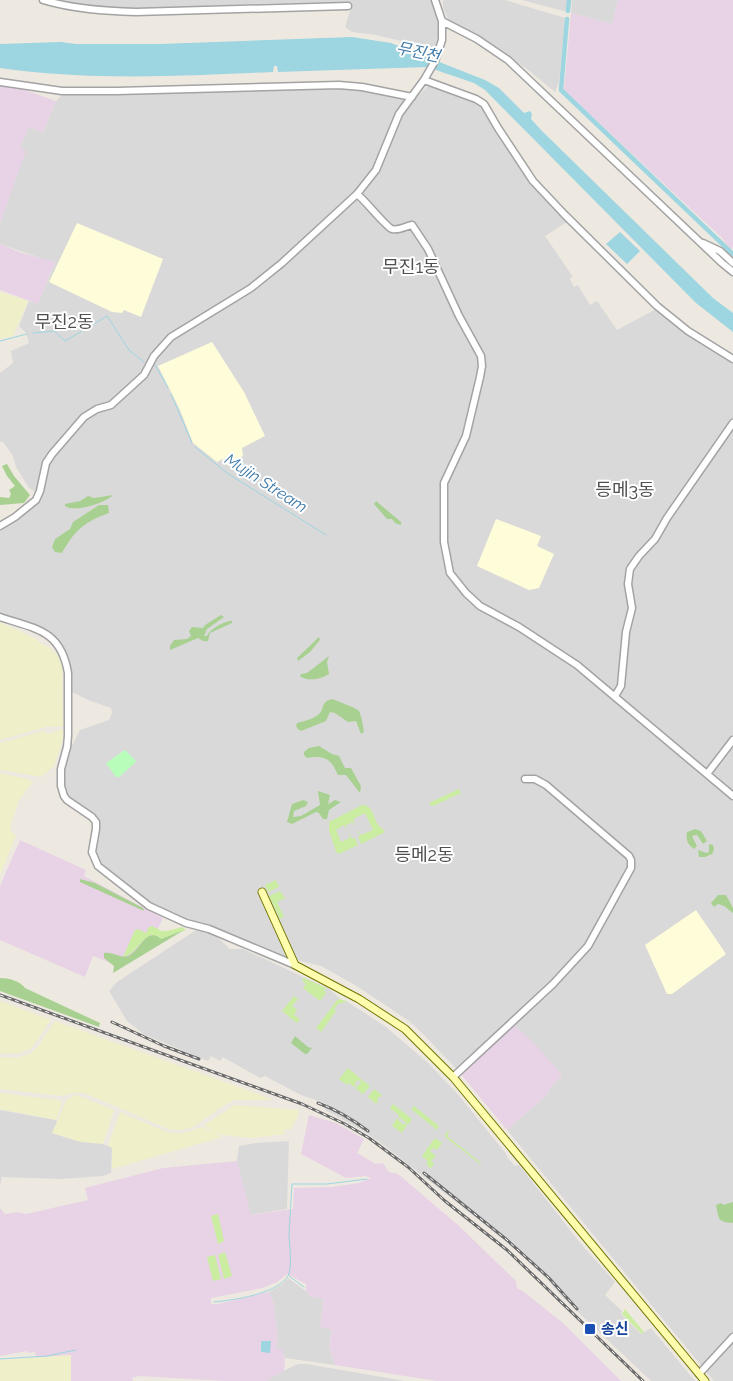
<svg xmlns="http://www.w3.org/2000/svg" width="733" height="1381" viewBox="0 0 733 1381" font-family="Raleway,'Noto Sans KR',sans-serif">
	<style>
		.residential { fill: #dad9d9 }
		.industrial { fill: #e8d2e5 }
		.education { fill: #fffdd9 }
		.farmland { fill: #efefc9 }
		.grass { fill: #cbeda1 }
		.forest { fill: #a8d191 }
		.park { fill: #b8fdb9 }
		.water { fill: #9dd5e0 }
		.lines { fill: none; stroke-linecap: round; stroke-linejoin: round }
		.stream { stroke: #9dd5e0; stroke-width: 1 }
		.canal { stroke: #9dd5e0; stroke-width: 4.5 }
		.tertiary-casing { stroke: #a3a3a3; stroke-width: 9 }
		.secondary-casing { stroke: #707600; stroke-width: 9 }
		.tertiary { stroke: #fff; stroke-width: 6 }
		.secondary { stroke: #fefdae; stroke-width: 7 }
		.rail-casing { stroke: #6a6a6a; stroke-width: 3 }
		.rail { stroke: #fff; stroke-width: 1; stroke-dasharray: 4; stroke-linecap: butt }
		.transit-dot { fill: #1a4fb4; stroke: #fff; stroke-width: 2 }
		.labels { text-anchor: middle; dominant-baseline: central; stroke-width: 4; stroke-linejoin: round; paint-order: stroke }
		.transit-label { font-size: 15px; font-weight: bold; fill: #164399; stroke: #fff; text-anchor: start }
		.water-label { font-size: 16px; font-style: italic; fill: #407baa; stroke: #fff }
		.quarter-label { font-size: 18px; fill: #4f4f4f; stroke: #fff }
	</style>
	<rect width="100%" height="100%" fill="#eee9e0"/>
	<path class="residential" d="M 51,0 L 433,0 L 440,27 L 435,49 L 376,35 L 352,32 L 345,27 L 352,4 L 340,2 L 249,4 L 189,7 L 188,9 L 131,11 L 68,5 Z
		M 443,0 L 505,0 L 565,18 L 559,82 L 555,92 L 527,69 L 448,19 L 443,8 Z
		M 522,0 L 568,0 L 567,12 Z
		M 572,0 L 618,0 L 612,24 L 571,13 Z
		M 428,86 L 441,88 L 483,105 L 499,135 L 514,158 L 539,191 L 569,221 L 545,236 L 573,277 L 570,279 L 574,287 L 578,285 L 590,305 L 597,301 L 617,330 L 656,309 L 733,361 L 733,1381 L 714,1381 L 507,1130 L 547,1095 L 550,1088 L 562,1075 L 514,1025 L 460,1073 L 424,1035 L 409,1021 L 355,985 L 321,966 L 286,957 L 152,906 L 102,869 L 94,849 L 99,825 L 68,798 L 63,782 L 64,761 L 80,730 L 109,720 L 112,713 L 111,708 L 88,700 L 70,691 L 69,662 L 66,653 L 59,642 L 0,615 L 0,528 L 15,520 L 32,508 L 41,495 L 29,488 L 16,467 L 13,456 L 3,442 L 0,442 L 0,373 L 13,363 L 11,351 L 29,343 L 26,333 L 19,326 L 29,301 L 38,304 L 54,265 L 55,263 L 0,244 L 0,223 L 8,200 L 20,147 L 29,127 L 43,133 L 56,101 L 63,94 L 144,93 L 294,88 L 359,88 L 414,100 Z
		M 196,930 L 213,933 L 230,949 L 243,949 L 329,989 L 343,1001 L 346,1001 L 385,1026 L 428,1063 L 456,1092 L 507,1155 L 507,1157 L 515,1166 L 519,1165 L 581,1244 L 615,1282 L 605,1295 L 622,1311 L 621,1314 L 641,1334 L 651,1328 L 695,1381 L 651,1381 L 562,1297 L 547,1279 L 508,1243 L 386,1147 L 365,1132 L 325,1110 L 327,1104 L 301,1095 L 265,1076 L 260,1078 L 223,1057 L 220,1061 L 211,1056 L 208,1061 L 143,1034 L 127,1021 L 109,991 L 117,982 Z
		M 0,1110 L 56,1120 L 58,1122 L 52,1133 L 81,1142 L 95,1142 L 112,1147 L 111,1173 L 102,1176 L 61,1179 L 2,1177 L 0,1185 Z
		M 289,1141 L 287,1209 L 250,1215 L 237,1161 L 239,1146 L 256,1143 Z
		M 288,1278 L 306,1291 L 310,1296 L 324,1299 L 320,1327 L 332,1329 L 329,1346 L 335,1365 L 285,1358 L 276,1350 L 277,1329 L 274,1305 L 269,1292 L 281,1285 Z
		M 298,1364 L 307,1364 L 405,1381 L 266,1381 L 272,1376 Z"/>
	<path class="industrial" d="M 618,0 L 733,0 L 733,247 L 731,250 L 722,238 L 677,196 L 564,90 L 571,13 L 612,24 Z
		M 0,84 L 10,85 L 56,101 L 43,133 L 29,127 L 20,147 L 26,151 L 0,223 Z
		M 0,244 L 22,253 L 55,262 L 38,304 L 0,290 Z
		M 20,840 L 86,870 L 84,876 L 163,918 L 150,945 L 116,965 L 93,956 L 85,977 L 0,940 L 0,886 Z
		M 514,1025 L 534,1043 L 562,1075 L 550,1088 L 547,1095 L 507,1130 L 460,1073 Z
		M 309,1115 L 336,1123 L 364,1139 L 357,1153 L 376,1164 L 383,1163 L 389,1172 L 398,1174 L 458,1225 L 516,1281 L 517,1288 L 524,1292 L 563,1323 L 621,1381 L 437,1381 L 335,1365 L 329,1346 L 332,1330 L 320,1327 L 324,1299 L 310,1296 L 306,1291 L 306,1284 L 287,1274 L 277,1282 L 262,1288 L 211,1298 L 211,1304 L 218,1304 L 269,1292 L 274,1305 L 277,1329 L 276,1349 L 283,1350 L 283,1357 L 285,1358 L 284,1371 L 266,1381 L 226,1381 L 139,1376 L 132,1378 L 133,1381 L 71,1381 L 71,1355 L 36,1358 L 35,1352 L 28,1353 L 27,1351 L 0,1356 L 0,1208 L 5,1214 L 18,1212 L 26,1214 L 88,1200 L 85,1188 L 163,1168 L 237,1161 L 251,1215 L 293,1209 L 294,1188 L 332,1187 L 359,1183 L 371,1178 L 366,1176 L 346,1178 L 301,1154 Z"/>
	<path class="education" d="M 77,223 L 163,259 L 141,317 L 124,310 L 122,313 L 112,312 L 49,282 Z
		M 212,342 L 244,392 L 265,436 L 242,448 L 243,456 L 228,466 L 223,459 L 217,462 L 193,443 L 180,410 L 158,366 Z
		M 496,519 L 541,536 L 537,546 L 554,554 L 539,588 L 529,590 L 477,566 Z
		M 696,910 L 726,954 L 672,994 L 667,994 L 645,945 Z"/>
	<path class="farmland" d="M 0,292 L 28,301 L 13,336 L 0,339 Z
		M 0,622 L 36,639 L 42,644 L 50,648 L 58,656 L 62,667 L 63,726 L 46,727 L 0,740 Z
		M 63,729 L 63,739 L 54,766 L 41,777 L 0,770 L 0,743 L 44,731 L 47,734 Z
		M 0,773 L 27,779 L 33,782 L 19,800 L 10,827 L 11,831 L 16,836 L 0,875 Z
		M 0,1001 L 51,1020 L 32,1048 L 20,1053 L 5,1054 L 0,1053 Z
		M 55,1021 L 244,1089 L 273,1100 L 234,1100 L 220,1108 L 195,1126 L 182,1130 L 171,1130 L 84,1093 L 72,1093 L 62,1096 L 0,1089 L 0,1057 L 17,1058 L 30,1054 L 38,1046 Z
		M 0,1093 L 58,1100 L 62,1102 L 56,1120 L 0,1109 Z
		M 77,1095 L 114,1110 L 103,1144 L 81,1142 L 52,1133 L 66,1101 L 69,1098 Z
		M 235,1105 L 299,1110 L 298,1116 L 291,1129 L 285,1129 L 284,1134 L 251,1138 L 223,1135 L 215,1133 L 204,1125 Z
		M 120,1112 L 169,1133 L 182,1133 L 203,1127 L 222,1137 L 112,1169 L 112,1148 L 108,1146 Z
		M 71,1355 L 71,1381 L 0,1381 L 0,1360 Z"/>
	<path class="grass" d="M 459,789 L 461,793 L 433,806 L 430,805 L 429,803 Z
		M 362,805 C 372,805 373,815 377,823 C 379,827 383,828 385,832 L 361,844 L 358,837 L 360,836 L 357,829 L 361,835 L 373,830 L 365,813 L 353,819 L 356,826 L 353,822 L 346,825 L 347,830 L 344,825 L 336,830 L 341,842 L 350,838 L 349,832 L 352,839 L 355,838 L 358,845 L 339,854 L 336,852 L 329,830 L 329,822 Z
		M 276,880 L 279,887 L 268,892 L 265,885 Z
		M 280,891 L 285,898 L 277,902 L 284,917 L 280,919 L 269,896 Z
		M 152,926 L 162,931 L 167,931 L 182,927 L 186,930 L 161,939 L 151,935 C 139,941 135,954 123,957 L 135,930 L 138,929 L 146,933 L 149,927 Z
		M 304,978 L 326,988 L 324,991 L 326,993 L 320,1001 L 303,988 L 306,984 L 302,981 Z
		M 294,996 L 298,999 L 292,1006 L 297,1010 L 294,1015 L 300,1019 L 297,1023 L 282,1011 Z
		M 338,999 L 348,1001 L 343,1002 L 341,1004 L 339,1003 L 334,1009 L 336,1011 L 321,1032 L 316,1028 Z
		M 348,1068 L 361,1079 L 359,1081 L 357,1080 L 354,1087 L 349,1083 L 347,1085 L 339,1079 Z
		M 361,1079 L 370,1086 L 363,1094 L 355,1088 L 361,1083 L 360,1081 Z
		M 374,1089 L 382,1095 L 377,1099 L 378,1101 L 376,1104 L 368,1097 Z
		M 393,1104 L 412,1119 L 408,1125 L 402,1119 L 398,1117 L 399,1115 L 390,1108 Z
		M 414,1106 L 439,1126 L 437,1130 L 411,1109 Z
		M 397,1118 L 403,1125 L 404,1123 L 407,1125 L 402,1133 L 392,1126 Z
		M 448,1131 L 449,1133 L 447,1136 L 481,1163 L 480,1164 L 444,1136 Z
		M 435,1138 L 442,1143 L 437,1150 L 433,1148 L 430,1151 L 436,1156 L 431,1161 L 434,1164 L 430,1169 L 426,1163 L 428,1161 L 422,1156 Z
		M 218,1214 L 224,1241 L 218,1244 L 211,1216 Z
		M 225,1252 L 232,1276 L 224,1279 L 218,1255 Z
		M 215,1255 L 221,1279 L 213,1281 L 207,1257 Z
		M 625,1309 L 644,1332 L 642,1334 L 622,1314 Z"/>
	<path class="forest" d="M 7,464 L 14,476 L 30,495 L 24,503 L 0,505 L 0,497 L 9,498 L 11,494 L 9,490 L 15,486 L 7,476 L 2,466 Z
		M 113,495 C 106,503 73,513 65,506 L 65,504 L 80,501 L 88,496 L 94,498 Z
		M 376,501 L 401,522 L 401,525 L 395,523 L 392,519 L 387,519 L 374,504 Z
		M 99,505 L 108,505 L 109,513 C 84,522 75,530 62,553 L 55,552 L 52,547 L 55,539 L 70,529 L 73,522 Z
		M 221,615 L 224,617 L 207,629 L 204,636 L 207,636 C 210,629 224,621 232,621 L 232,623 L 210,633 L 208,641 L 203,641 L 198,638 L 170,650 L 170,646 L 174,640 L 187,639 L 191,636 L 189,631 L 192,627 L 203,628 L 205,625 Z
		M 319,637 L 320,640 L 310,652 L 298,661 L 297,658 Z
		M 329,656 L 327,662 L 329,674 C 322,679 307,682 300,676 L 301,674 L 307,673 Z
		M 332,699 C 337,701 357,708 359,711 C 362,717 363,726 364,732 L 361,734 L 356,721 L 348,722 L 335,713 L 330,712 L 326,721 L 301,731 L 298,729 L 296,726 L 297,723 C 304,721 315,719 320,713 C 325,706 321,702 332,699 Z
		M 319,746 L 332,754 L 339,756 L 345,768 L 351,768 L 361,786 L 360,793 L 346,775 L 338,775 C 331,759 325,755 307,758 L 304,755 L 304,752 L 309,748 Z
		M 318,791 L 330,795 L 328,804 L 335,800 L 341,802 L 329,810 L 327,819 L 323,819 L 319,813 L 316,812 L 292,824 L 287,822 L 292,804 L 303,800 L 308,802 L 306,806 L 294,811 L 293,817 L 301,816 L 320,805 Z
		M 695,829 L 701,831 L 707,841 L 703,844 L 697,835 L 692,836 L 697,846 L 694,849 C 687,844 686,840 687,832 Z
		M 709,844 L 713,845 L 714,850 L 712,854 L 705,857 L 699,857 L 698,850 L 706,853 L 709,852 Z
		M 80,879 L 95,883 L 143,908 L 144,911 L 80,882 Z
		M 718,895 L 726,895 L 733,908 L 733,913 L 724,906 L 718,904 L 714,907 L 711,903 Z
		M 184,930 L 113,973 L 114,966 L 104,958 L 104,953 C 113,951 122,960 130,955 C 141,948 147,927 161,939 Z
		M 0,978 C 9,978 20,981 25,988 L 100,1023 L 99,1027 L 0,991 Z
		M 295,1036 L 308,1047 L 312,1048 L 307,1054 L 305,1054 L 291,1043 Z
		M 733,1202 L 733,1223 C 717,1222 719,1219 716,1205 L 721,1203 L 723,1205 Z"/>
	<path class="park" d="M 125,750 L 136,761 L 135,763 L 119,777 L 116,777 L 106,763 Z"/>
	<path class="water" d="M 352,37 L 391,43 L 485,80 L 499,88 L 524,113 L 530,111 L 532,114 L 531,119 L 542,131 L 713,298 L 733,313 L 733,332 L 696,303 L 485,90 L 474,83 L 427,67 L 278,72 L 277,66 L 274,66 L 273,72 C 182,76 91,81 0,68 L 0,44 L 61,42 L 76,44 L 160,44 Z
		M 620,232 L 640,251 L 627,264 L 606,244 Z
		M 261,1341 L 271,1341 L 270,1353 L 261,1352 Z"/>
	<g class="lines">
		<path class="stream" d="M 33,333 L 54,331 L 65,341 L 107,316 L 129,350 L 144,362
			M 0,341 L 27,334
			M 154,363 L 168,388
			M 171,394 L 192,443
			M 195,447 L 227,473 L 326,535
			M 289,1276 L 304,1287
			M 214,1302 C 234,1300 277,1294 288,1276 C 293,1267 289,1244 289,1233 C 290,1217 291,1200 292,1184 L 327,1184 L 367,1179
			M 0,1359 L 47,1356 L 76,1350"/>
		<path class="canal" d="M 568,11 L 569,0
			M 567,19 L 561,90 L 733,254"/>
		<defs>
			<path id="tertiary" d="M 43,0 C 73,9 105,11 136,12 L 348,6
				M 435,0 L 442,21 L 477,39 L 508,60 L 722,263 L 733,272
				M 424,80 L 476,99 L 484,104 L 498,128 L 533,181 L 565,215 L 657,306 L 688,331 L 733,359
				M 0,82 L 62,91 L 117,91 L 339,85 L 362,87 L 412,97
				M 357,194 C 365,200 386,227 392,229 C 398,231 406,226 412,225 L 428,249 L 459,316 L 481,356 L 482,366 L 480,377 L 466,436 L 444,483 L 444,542 L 450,573 L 466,593 L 480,606 L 519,627 L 577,665 L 733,796
				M 703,243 L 720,251 L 733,263
				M 0,526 L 15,517 L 36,500 L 40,491 L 46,463 L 52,454 L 84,417 L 97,409 L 111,405 L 144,375 L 154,356 L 171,337 L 251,288 L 282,263 L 357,194 L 376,170 L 399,114 L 424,80 L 435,61 L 442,40 L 442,21
				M 0,617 C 36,629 61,630 68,673 L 68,736 L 67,747 L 61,769 L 61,786 L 64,796 L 67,800 L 92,817 L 96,822 L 96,829 L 92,852 L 98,866 L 149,906 L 186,923 L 209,929 L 295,965
				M 615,696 L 621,686 L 626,632 L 632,608 L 628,584 L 630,569 L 639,556 L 655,539 L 667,518 L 733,423
				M 707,774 L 733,740
				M 453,1077 L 553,984 L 588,946 L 631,868 L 631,860 L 629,856 L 546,785 L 535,779 L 525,779
				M 699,1374 L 733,1337"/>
			<path id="secondary" d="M 262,892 L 295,965 L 359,999 L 405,1029 L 453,1077 L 705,1381"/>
		</defs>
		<use href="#tertiary" class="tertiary-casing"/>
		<use href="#secondary" class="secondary-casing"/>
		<use href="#tertiary" class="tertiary"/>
		<use href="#secondary" class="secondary"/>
		<defs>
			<path id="rail" d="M 0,995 L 302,1104 L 345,1124 L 369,1138 L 408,1167 L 445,1201 L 507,1250 L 643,1381
				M 112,1022 L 164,1046 L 199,1059
				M 318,1103 C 337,1110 352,1119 368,1131
				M 424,1173 L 507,1240 L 549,1278 L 577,1309"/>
		</defs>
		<use href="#rail" class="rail-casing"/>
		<use href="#rail" class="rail"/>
	</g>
	<rect class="transit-dot" x="584" y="1323" width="12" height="12" rx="2.5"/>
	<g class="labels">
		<g class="transit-label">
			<text x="601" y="1329">송신</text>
		</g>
		<g class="water-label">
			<text transform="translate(418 52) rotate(12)">무진천</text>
			<text transform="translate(266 483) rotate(33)">Mujin Stream</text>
		</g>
		<g class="quarter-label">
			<text x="411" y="266">무진1동</text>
			<text x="64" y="321">무진2동</text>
			<text x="625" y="489">등메3동</text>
			<text x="424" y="854">등메2동</text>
		</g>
	</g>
</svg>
